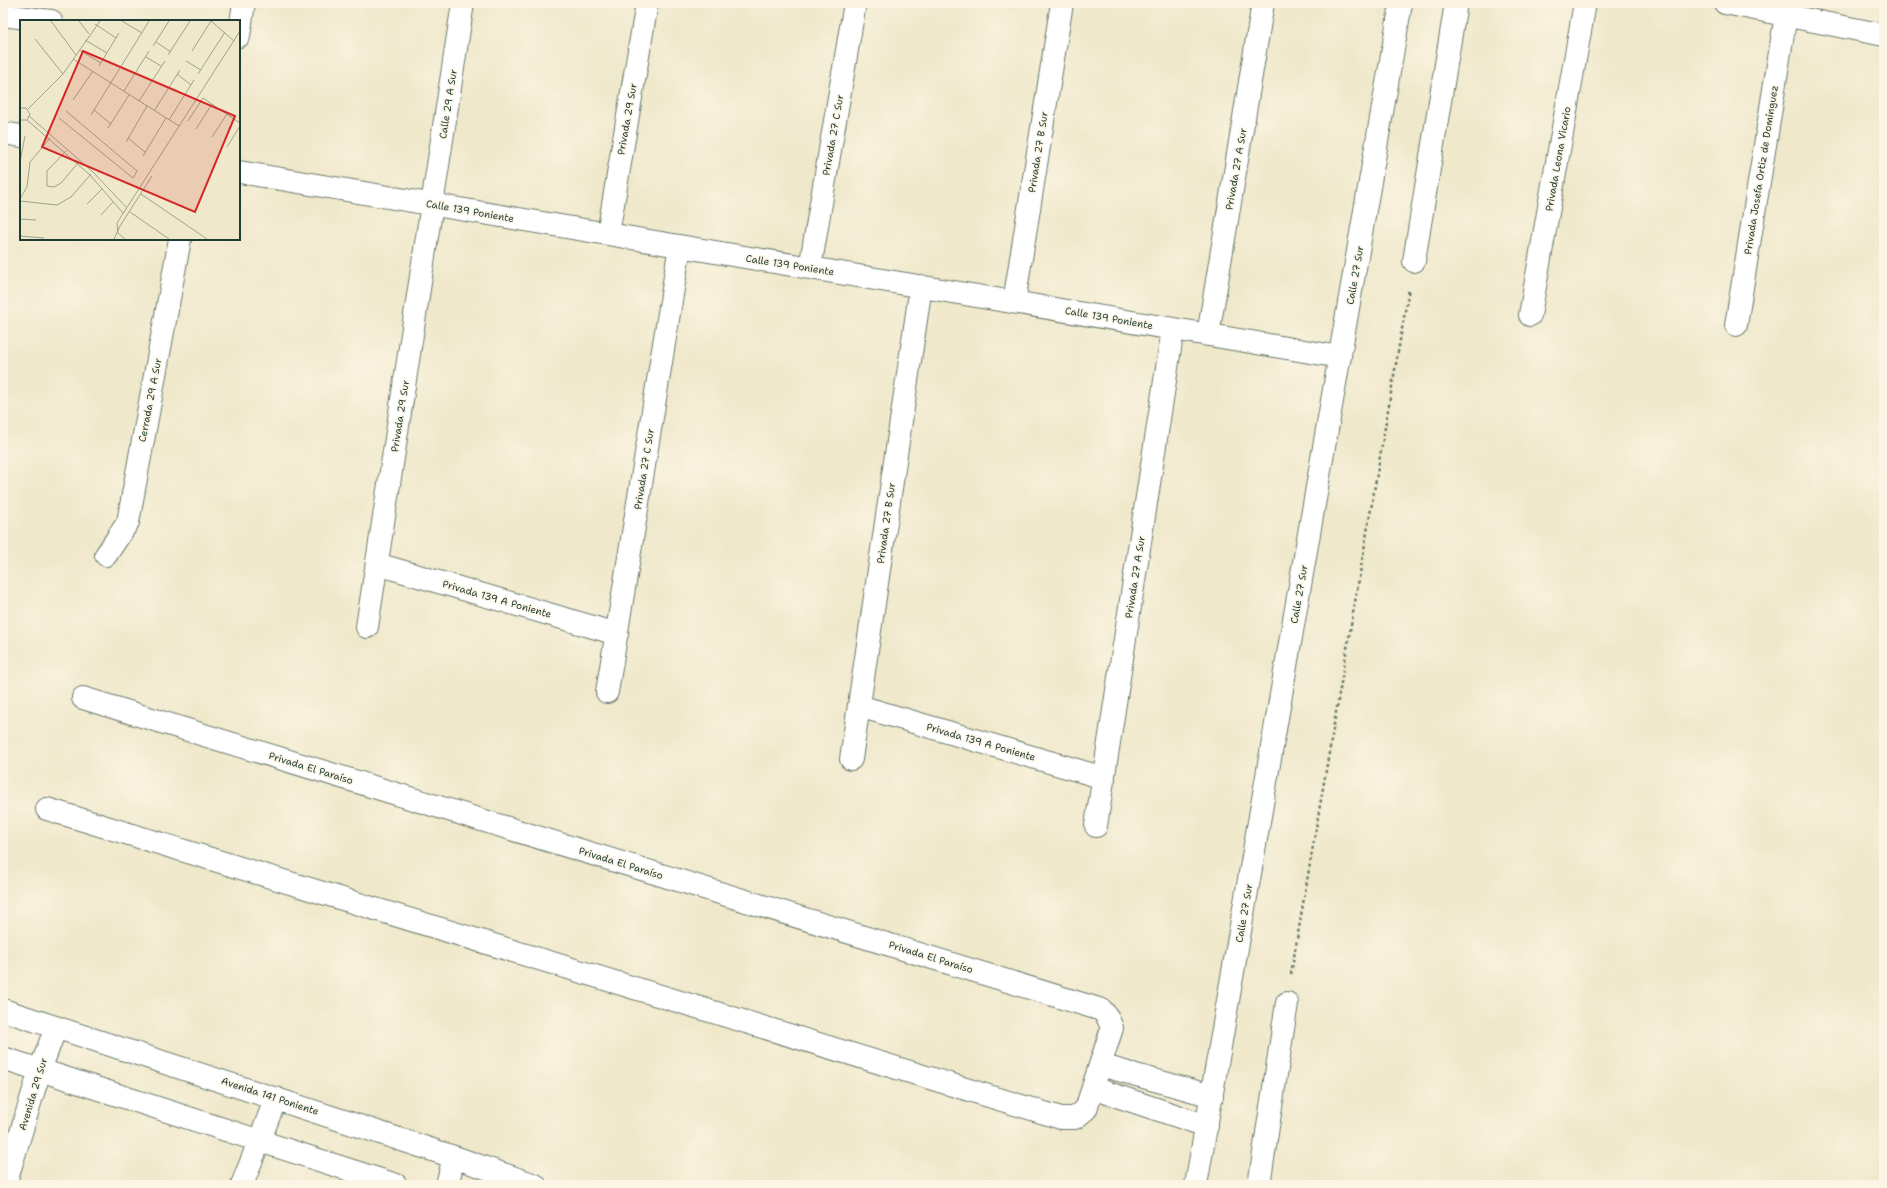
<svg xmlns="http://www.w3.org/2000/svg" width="1887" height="1188" viewBox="0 0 1887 1188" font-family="'Shantell Sans',sans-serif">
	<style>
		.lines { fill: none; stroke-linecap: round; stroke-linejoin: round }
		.minor-casing { stroke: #687968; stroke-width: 24 }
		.tertiary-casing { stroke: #687968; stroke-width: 24 }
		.path { stroke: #687968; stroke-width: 2.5; stroke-dasharray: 3 3; stroke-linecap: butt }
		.minor { stroke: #fff; stroke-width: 22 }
		.tertiary { stroke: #fff; stroke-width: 22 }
		.labels { text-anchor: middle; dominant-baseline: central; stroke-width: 3; stroke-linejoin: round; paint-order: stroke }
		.street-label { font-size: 10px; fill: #1f3d34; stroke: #fcf5e5 }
		.inset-road { fill: none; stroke: #9ca48e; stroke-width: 1 }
		.view { fill: #d62828; fill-opacity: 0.15; stroke: #d62828; stroke-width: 2 }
		.inset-edge { fill: none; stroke: #1f3d34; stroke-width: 2 }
	</style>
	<rect width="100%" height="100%" fill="#fcf5e5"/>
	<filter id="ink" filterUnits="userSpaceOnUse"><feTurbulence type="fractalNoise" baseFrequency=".025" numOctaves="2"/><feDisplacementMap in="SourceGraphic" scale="8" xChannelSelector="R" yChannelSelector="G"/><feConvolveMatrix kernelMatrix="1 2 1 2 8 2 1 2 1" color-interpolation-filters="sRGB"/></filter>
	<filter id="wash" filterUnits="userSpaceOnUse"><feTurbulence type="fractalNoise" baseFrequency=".012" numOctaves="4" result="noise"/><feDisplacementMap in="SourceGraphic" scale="16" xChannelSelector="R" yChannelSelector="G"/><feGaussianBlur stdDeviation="0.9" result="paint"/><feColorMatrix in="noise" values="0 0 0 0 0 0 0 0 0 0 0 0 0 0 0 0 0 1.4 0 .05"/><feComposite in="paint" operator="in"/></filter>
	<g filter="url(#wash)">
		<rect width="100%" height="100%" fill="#efe8ca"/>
	</g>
	<g filter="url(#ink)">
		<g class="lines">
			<defs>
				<path id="minor" d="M 1725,3 L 1884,35
					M 3,15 L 51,21
					M 239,36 L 244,3
					M 3,133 L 21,136
					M 239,172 L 1340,357
					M 608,234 L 647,3
					M 1414,261 L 1456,3
					M 810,268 L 855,3
					M 1014,302 L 1062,3
					M 1530,315 L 1585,3
					M 1736,325 L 1786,15
					M 1208,335 L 1263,3
					M 106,555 L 128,522 L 180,239
					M 377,564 L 617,634
					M 367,627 L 463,3
					M 607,692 L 680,246
					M 859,706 L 1104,778
					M 851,759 L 921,286
					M 47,809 L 1061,1118 L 1075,1118 L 1086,1109 L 1112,1028 L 1108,1018 L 1102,1010 L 83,698
					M 1096,826 L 1173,329
					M 3,1010 L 454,1157 L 535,1185
					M 3,1058 L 396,1185
					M 1100,1065 L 1212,1096
					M 1093,1088 L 1207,1126
					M 5,1185 L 40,1070 L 56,1027
					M 242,1185 L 276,1098
					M 447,1185 L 454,1157
					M 1259,1185 L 1287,1003"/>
				<path id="tertiary" d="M 1196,1185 L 1401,3"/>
			</defs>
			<use href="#minor" class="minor-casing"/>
			<use href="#tertiary" class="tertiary-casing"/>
			<path class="path" d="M 1291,974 L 1409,288"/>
			<use href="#minor" class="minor"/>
			<use href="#tertiary" class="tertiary"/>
		</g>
	</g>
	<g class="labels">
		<g class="street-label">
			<text transform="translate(448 104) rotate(-81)">Calle 29 A Sur</text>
			<text transform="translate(627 119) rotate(-80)">Privada 29 Sur</text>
			<text transform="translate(833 135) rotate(-80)">Privada 27 C Sur</text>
			<text transform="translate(1038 152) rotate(-81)">Privada 27 B Sur</text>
			<text transform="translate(1558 159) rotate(-80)">Privada Leona Vicario</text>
			<text transform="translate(1236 169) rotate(-80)">Privada 27 A Sur</text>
			<text transform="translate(1761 170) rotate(-81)">Privada Josefa Ortiz de Domínguez</text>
			<text transform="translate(470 211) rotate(10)">Calle 139 Poniente</text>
			<text transform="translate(790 265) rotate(9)">Calle 139 Poniente</text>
			<text transform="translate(1355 275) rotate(-80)">Calle 27 Sur</text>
			<text transform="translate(1109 318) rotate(10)">Calle 139 Poniente</text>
			<text transform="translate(150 400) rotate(-79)">Cerrada 29 A Sur</text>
			<text transform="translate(400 416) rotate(-81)">Privada 29 Sur</text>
			<text transform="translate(644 469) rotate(-81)">Privada 27 C Sur</text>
			<text transform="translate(886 523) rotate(-82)">Privada 27 B Sur</text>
			<text transform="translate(1135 577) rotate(-81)">Privada 27 A Sur</text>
			<text transform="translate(1299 594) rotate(-80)">Calle 27 Sur</text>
			<text transform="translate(497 599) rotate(16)">Privada 139 A Poniente</text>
			<text transform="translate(981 742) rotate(16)">Privada 139 A Poniente</text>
			<text transform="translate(311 768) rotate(17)">Privada El Paraíso</text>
			<text transform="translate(621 863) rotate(17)">Privada El Paraíso</text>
			<text transform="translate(1244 913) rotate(-80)">Calle 27 Sur</text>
			<text transform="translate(931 957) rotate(17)">Privada El Paraíso</text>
			<text transform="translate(33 1094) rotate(-73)">Avenida 29 Sur</text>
			<text transform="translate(270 1096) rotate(18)">Avenida 141 Poniente</text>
		</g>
	</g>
	<g transform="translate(20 20)">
		<rect width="220" height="220" fill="#efe8ca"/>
		<path class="inset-road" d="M 31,1 L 56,35M 59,1 L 69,14M 102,1 L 122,13M 191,1 L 214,21M 75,4 L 96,18M 15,19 L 43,54M 65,20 L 87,33M 136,22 L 151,32M 133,26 L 149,1M 59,30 L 81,43M 172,31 L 191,1M 148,35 L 170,1M 126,37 L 141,46M 53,39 L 159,106M 166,41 L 181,50M 79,46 L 99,13M 157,54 L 171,65M 178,54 L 205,12M 104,71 L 129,31M 53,80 L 73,51M 119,81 L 145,41M 0,88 L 6,88 L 10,94 L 7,100 L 0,100M 8,89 L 43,54 L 80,1M 74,90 L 91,104M 134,91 L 160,50M 71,95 L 129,1M 9,96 L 73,152 L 106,187M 39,98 L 113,158 L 117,151 L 46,91M 7,100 L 70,155 L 103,193M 149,100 L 174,60M 168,101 L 183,78 L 220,103M 88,108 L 109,75M 176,109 L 192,84M 192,117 L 207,94M 108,118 L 125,132M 106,122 L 127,86M 207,127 L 220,106M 46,131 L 27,151 L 27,166 L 34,167 L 41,163 L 58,143M 123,136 L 146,98M 0,142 L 5,116M 121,174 L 187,219M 0,179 L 7,167 L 10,142 L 30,118M 0,181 L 37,185 L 51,177 L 71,154M 67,184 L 82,169M 110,192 L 149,219M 81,195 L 93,182M 0,199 L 16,200M 100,206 L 132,156M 0,216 L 24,218M 94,219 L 100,206M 105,219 L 98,213 L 97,203 L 220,11"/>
		<path class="view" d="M 63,31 L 215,96 L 175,192 L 22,127 Z"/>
		<rect width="220" height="220" class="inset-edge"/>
	</g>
	<rect width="1887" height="1188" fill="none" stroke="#fcf5e5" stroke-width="16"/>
</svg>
